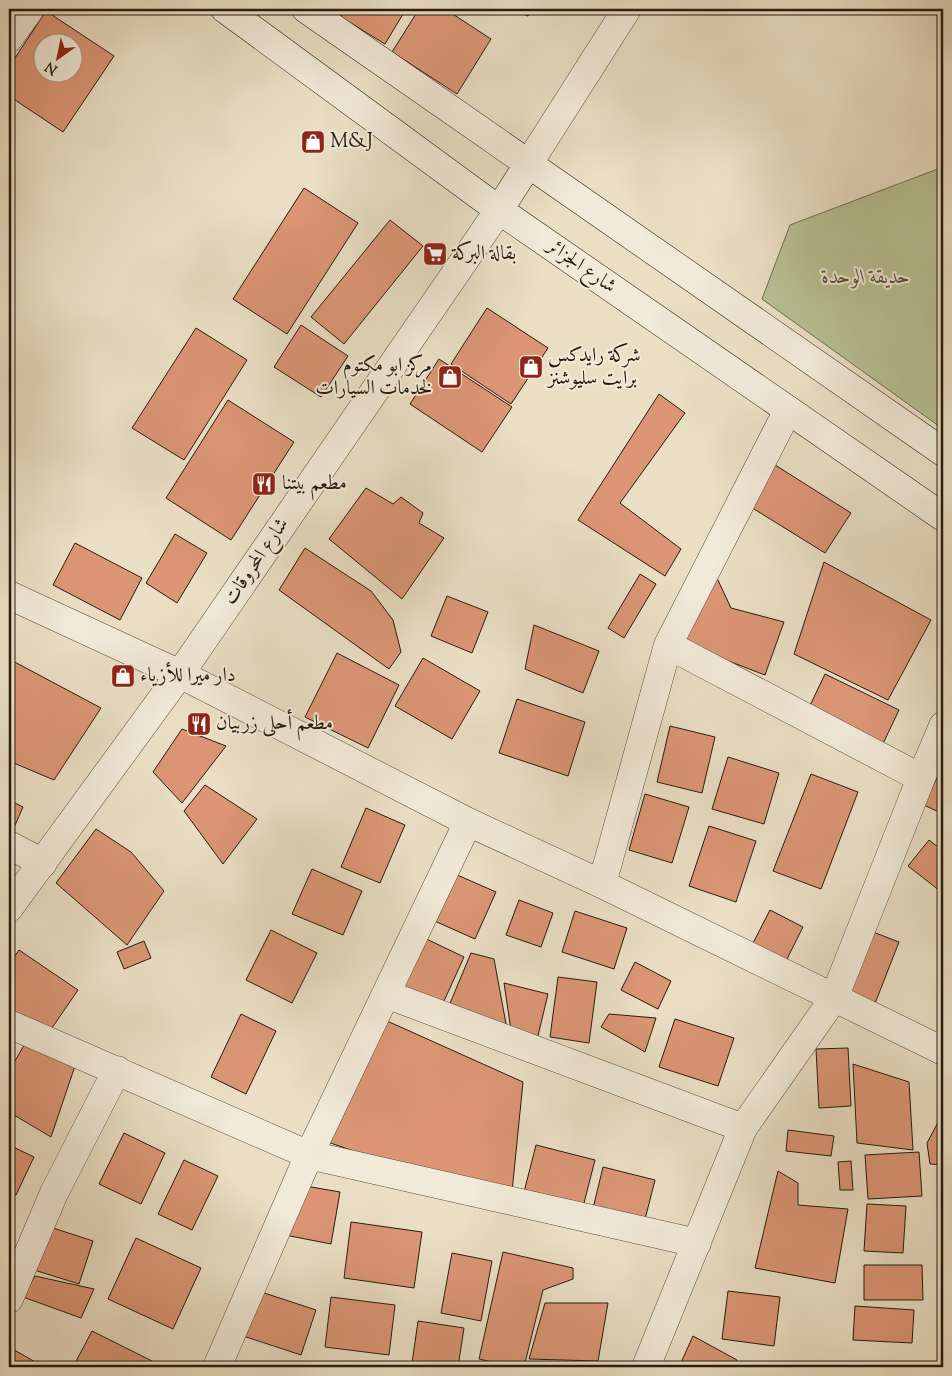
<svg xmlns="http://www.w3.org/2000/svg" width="952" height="1376" viewBox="0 0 952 1376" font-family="'Sorts Mill Goudy',Amiri,serif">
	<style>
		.green { fill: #b7c194; stroke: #6e6e51 }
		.building { fill: #dc9675; stroke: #261b0e; fill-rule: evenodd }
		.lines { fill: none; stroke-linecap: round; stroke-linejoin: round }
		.minor-casing { stroke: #574c3c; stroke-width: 29 }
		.tertiary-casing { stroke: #574c3c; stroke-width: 29 }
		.secondary-casing { stroke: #261b0e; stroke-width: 29 }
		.minor { stroke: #f1ead9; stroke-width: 28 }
		.tertiary { stroke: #f1ead9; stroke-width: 28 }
		.secondary { stroke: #f1ead9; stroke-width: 28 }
		.labels { text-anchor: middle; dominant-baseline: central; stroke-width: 4; stroke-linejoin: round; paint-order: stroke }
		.poi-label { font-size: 20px; fill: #261b0e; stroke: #f1ead9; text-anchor: start }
		.street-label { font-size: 20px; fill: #261b0e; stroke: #f1ead9 }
		.park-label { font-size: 20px; font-style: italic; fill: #524d36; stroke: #f1ead9 }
	</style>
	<rect width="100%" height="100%" fill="#eadfc5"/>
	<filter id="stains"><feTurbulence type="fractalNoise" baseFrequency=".004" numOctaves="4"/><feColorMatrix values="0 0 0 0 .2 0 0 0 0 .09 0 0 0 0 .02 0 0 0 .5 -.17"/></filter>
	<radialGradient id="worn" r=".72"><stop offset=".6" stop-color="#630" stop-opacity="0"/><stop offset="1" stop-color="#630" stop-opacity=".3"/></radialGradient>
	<path class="green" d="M 943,167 L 943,429 L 762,299 L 790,225 Z"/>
	<path class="building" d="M 346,9 L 406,9 L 385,44 L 341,17 Z
		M 419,9 L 445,9 L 491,39 L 457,94 L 392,52 Z
		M 510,9 L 530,9 L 528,16 Z
		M 46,11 L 114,56 L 63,132 L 9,96 L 9,67 ZM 42,42 L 72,42 L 72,72 L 42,72 Z
		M 304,188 L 358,223 L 287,334 L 233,299 Z
		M 390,220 L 423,246 L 344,344 L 311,317 Z
		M 487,308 L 548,348 L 511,404 L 451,364 Z
		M 301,325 L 348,356 L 321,397 L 274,367 Z
		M 196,328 L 247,360 L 184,460 L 132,428 Z
		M 439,359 L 512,407 L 482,452 L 410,404 Z
		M 659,394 L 685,413 L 620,503 L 681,549 L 665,576 L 578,520 Z
		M 228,400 L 294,442 L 231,540 L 166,498 Z
		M 772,463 L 851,513 L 825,553 L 746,504 Z
		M 366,488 L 393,504 L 401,497 L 423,513 L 419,523 L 444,538 L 402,599 L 329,539 Z
		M 175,534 L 207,553 L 177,603 L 146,583 Z
		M 75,543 L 142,578 L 120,620 L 53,585 Z
		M 305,548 L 371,591 L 393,620 L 401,652 L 389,669 L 279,590 Z
		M 824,562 L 931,620 L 888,700 L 794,654 Z
		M 640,574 L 656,584 L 624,638 L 608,628 Z
		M 716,576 L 731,608 L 784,622 L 765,675 L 681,643 Z
		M 447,596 L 488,612 L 472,653 L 431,636 Z
		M 534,625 L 599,651 L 583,693 L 525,669 Z
		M 337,653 L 399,685 L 368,748 L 305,717 Z
		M 423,658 L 480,691 L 452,739 L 395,706 Z
		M 9,659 L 101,708 L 54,780 L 9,761 Z
		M 825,674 L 899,710 L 880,750 L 806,714 Z
		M 517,699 L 585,722 L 568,776 L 499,753 Z
		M 670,726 L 715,737 L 702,793 L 657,782 Z
		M 182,729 L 226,746 L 182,803 L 153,772 Z
		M 728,757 L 779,773 L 764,824 L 712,809 Z
		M 940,771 L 943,772 L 943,814 L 924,805 Z
		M 811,774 L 858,792 L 821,889 L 773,871 Z
		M 205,785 L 257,819 L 223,864 L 184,811 Z
		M 645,794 L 689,807 L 672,863 L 629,850 Z
		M 9,800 L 23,807 L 9,839 Z
		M 366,808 L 405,825 L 380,883 L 341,867 Z
		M 709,826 L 756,841 L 736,902 L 689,886 Z
		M 96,829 L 131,852 L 164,891 L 127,945 L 56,883 Z
		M 929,840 L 943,851 L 943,887 L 940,891 L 908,866 Z
		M 439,867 L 496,892 L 475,939 L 419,914 Z
		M 312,869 L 362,891 L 343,935 L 292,914 Z
		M 519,900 L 553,913 L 541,947 L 506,935 Z
		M 770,910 L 803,927 L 783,967 L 750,949 Z
		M 575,911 L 627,928 L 614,969 L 562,952 Z
		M 860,927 L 899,942 L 874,1006 L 835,990 Z
		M 271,930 L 317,953 L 292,1003 L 246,980 Z
		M 414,933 L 464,957 L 439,1012 L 389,988 Z
		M 144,941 L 151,958 L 124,969 L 117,952 Z
		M 19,950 L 78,990 L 43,1041 L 9,1029 L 9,965 Z
		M 471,953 L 494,959 L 509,1040 L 446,1013 Z
		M 635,962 L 671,981 L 658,1009 L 621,990 Z
		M 558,977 L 597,982 L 589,1043 L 550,1037 Z
		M 504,983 L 548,994 L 537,1040 L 512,1037 Z
		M 241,1014 L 276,1031 L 246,1094 L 211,1077 Z
		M 609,1014 L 656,1018 L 645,1052 L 601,1027 Z
		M 376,1016 L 523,1082 L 512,1192 L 408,1170 L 319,1139 Z
		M 675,1019 L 734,1038 L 718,1086 L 659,1067 Z
		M 26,1042 L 76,1063 L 51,1137 L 9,1112 L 9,1071 Z
		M 848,1048 L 851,1106 L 819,1108 L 816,1049 Z
		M 853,1064 L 909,1082 L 913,1150 L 857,1143 Z
		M 943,1113 L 943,1165 L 930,1164 L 927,1143 Z
		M 788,1130 L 834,1136 L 831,1156 L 786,1151 Z
		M 124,1133 L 165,1153 L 141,1204 L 99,1184 Z
		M 9,1145 L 34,1157 L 16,1195 L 9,1191 Z
		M 536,1145 L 595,1160 L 582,1211 L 523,1196 Z
		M 919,1152 L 922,1196 L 868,1199 L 865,1155 Z
		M 184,1160 L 218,1176 L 192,1230 L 158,1214 Z
		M 851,1161 L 853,1190 L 840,1190 L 838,1162 Z
		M 603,1167 L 655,1180 L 641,1235 L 590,1221 Z
		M 778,1171 L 798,1183 L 798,1205 L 848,1209 L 835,1283 L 755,1268 Z
		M 294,1184 L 340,1192 L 331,1244 L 285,1235 Z
		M 867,1204 L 906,1206 L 903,1253 L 864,1251 Z
		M 351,1222 L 422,1232 L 414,1288 L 344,1278 Z
		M 44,1225 L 93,1241 L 79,1284 L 31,1269 Z
		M 136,1238 L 201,1268 L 173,1329 L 108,1299 Z
		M 503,1252 L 573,1268 L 573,1279 L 543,1290 L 524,1367 L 514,1367 L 479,1359 Z
		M 452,1253 L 492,1261 L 481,1321 L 441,1313 Z
		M 864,1265 L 922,1265 L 923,1300 L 864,1300 Z
		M 35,1276 L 94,1289 L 81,1318 L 23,1297 Z
		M 243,1286 L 316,1310 L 301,1355 L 228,1331 Z
		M 728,1291 L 780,1297 L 774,1346 L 722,1339 Z
		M 331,1297 L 395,1305 L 389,1355 L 325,1347 Z
		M 545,1303 L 608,1303 L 598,1361 L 529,1359 Z
		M 855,1306 L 914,1310 L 912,1343 L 853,1340 Z
		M 418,1321 L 464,1328 L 458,1367 L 443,1367 L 412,1363 Z
		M 92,1331 L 156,1363 L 154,1367 L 73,1367 Z
		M 693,1336 L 737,1360 L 733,1367 L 679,1367 Z
		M 9,1347 L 44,1367 L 9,1367 Z
		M 241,1362 L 259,1367 L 239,1367 Z"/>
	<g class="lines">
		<defs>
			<path id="minor" d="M 9,38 L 30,9
				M 529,163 L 627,9
				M 9,595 L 180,674 L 468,822 L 602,884 L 943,1051
				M 668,645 L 921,778
				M 9,845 L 43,863
				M 602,884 L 668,645 L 788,410
				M 386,994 L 743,1128
				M 9,1024 L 309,1155 L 697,1243
				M 9,1299 L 54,1193 L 117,1070
				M 217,1367 L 309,1155 L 468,822
				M 646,1367 L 743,1128 L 834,998 L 921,778 L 943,726"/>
			<path id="tertiary" d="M 9,908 L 180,674 L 499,210"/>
			<path id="secondary" d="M 225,9 L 499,210 L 943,517
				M 306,9 L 943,452
				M 499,210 L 529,163"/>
		</defs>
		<use href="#minor" class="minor-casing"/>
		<use href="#tertiary" class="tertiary-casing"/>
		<use href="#secondary" class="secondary-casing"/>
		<use href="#minor" class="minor"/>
		<use href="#tertiary" class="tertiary"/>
		<use href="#secondary" class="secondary"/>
	</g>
	<defs>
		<symbol id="shop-square" viewBox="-11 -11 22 22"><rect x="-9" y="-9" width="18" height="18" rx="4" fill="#8f2418" stroke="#f1ead9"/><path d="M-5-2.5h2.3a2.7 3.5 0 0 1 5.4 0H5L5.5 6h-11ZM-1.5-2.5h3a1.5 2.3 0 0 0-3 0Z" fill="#fff"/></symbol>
		<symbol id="supermarket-square" viewBox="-11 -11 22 22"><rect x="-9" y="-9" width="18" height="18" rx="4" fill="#8f2418" stroke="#f1ead9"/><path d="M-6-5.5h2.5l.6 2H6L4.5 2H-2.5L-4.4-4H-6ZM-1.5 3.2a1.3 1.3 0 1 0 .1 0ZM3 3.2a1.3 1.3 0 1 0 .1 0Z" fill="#fff"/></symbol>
		<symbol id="restaurant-square" viewBox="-11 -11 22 22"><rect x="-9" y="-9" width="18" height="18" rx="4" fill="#8f2418" stroke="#f1ead9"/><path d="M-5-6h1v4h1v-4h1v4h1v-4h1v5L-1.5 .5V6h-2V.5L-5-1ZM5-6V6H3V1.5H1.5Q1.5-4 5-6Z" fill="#fff"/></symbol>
	</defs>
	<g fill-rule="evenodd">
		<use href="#shop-square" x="299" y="128" width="28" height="28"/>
		<use href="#supermarket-square" x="421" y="240" width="28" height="28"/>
		<use href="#shop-square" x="517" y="353" width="28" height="28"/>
		<use href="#shop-square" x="436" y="363" width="28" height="28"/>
		<use href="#restaurant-square" x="250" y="470" width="28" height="28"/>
		<use href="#shop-square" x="109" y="662" width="28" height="28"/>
		<use href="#restaurant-square" x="185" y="710" width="28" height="28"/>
	</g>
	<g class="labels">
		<g class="poi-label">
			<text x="330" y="142">M&amp;J</text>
			<text x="452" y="254">بقالة البركة</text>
			<text x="548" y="356">شركة رايدكس<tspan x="548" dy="23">برايت سليوشنز</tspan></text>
			<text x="432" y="366" text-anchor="end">مركز ابو مكتوم<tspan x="432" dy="23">لخدمات السيارات</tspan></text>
			<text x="282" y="484">مطعم بيتنا</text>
			<text x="140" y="676">دار ميرا للأزياء</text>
			<text x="216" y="724">مطعم أحلى زربيان</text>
		</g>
		<g class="street-label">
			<text transform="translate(581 267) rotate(35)">شارع الجزائر</text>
			<text transform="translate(257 562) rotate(-56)">شارع المحروقات</text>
		</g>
		<g class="park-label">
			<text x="866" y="278">حديقة الوحدة</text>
		</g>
	</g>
	<rect width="952" height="1376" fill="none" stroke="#eadfc5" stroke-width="30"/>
	<rect x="10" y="10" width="932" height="1356" fill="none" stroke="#261b0e" stroke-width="2.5"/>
	<rect x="15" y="15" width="922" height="1346" fill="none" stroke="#261b0e"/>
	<g transform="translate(58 58) rotate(213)"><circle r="24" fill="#f1ead9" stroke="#a09788"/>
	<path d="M0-4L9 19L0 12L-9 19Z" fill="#8f2418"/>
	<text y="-8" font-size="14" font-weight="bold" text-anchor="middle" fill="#261b0e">N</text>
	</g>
	<rect width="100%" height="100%" filter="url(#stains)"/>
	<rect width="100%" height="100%" fill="url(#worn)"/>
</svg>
